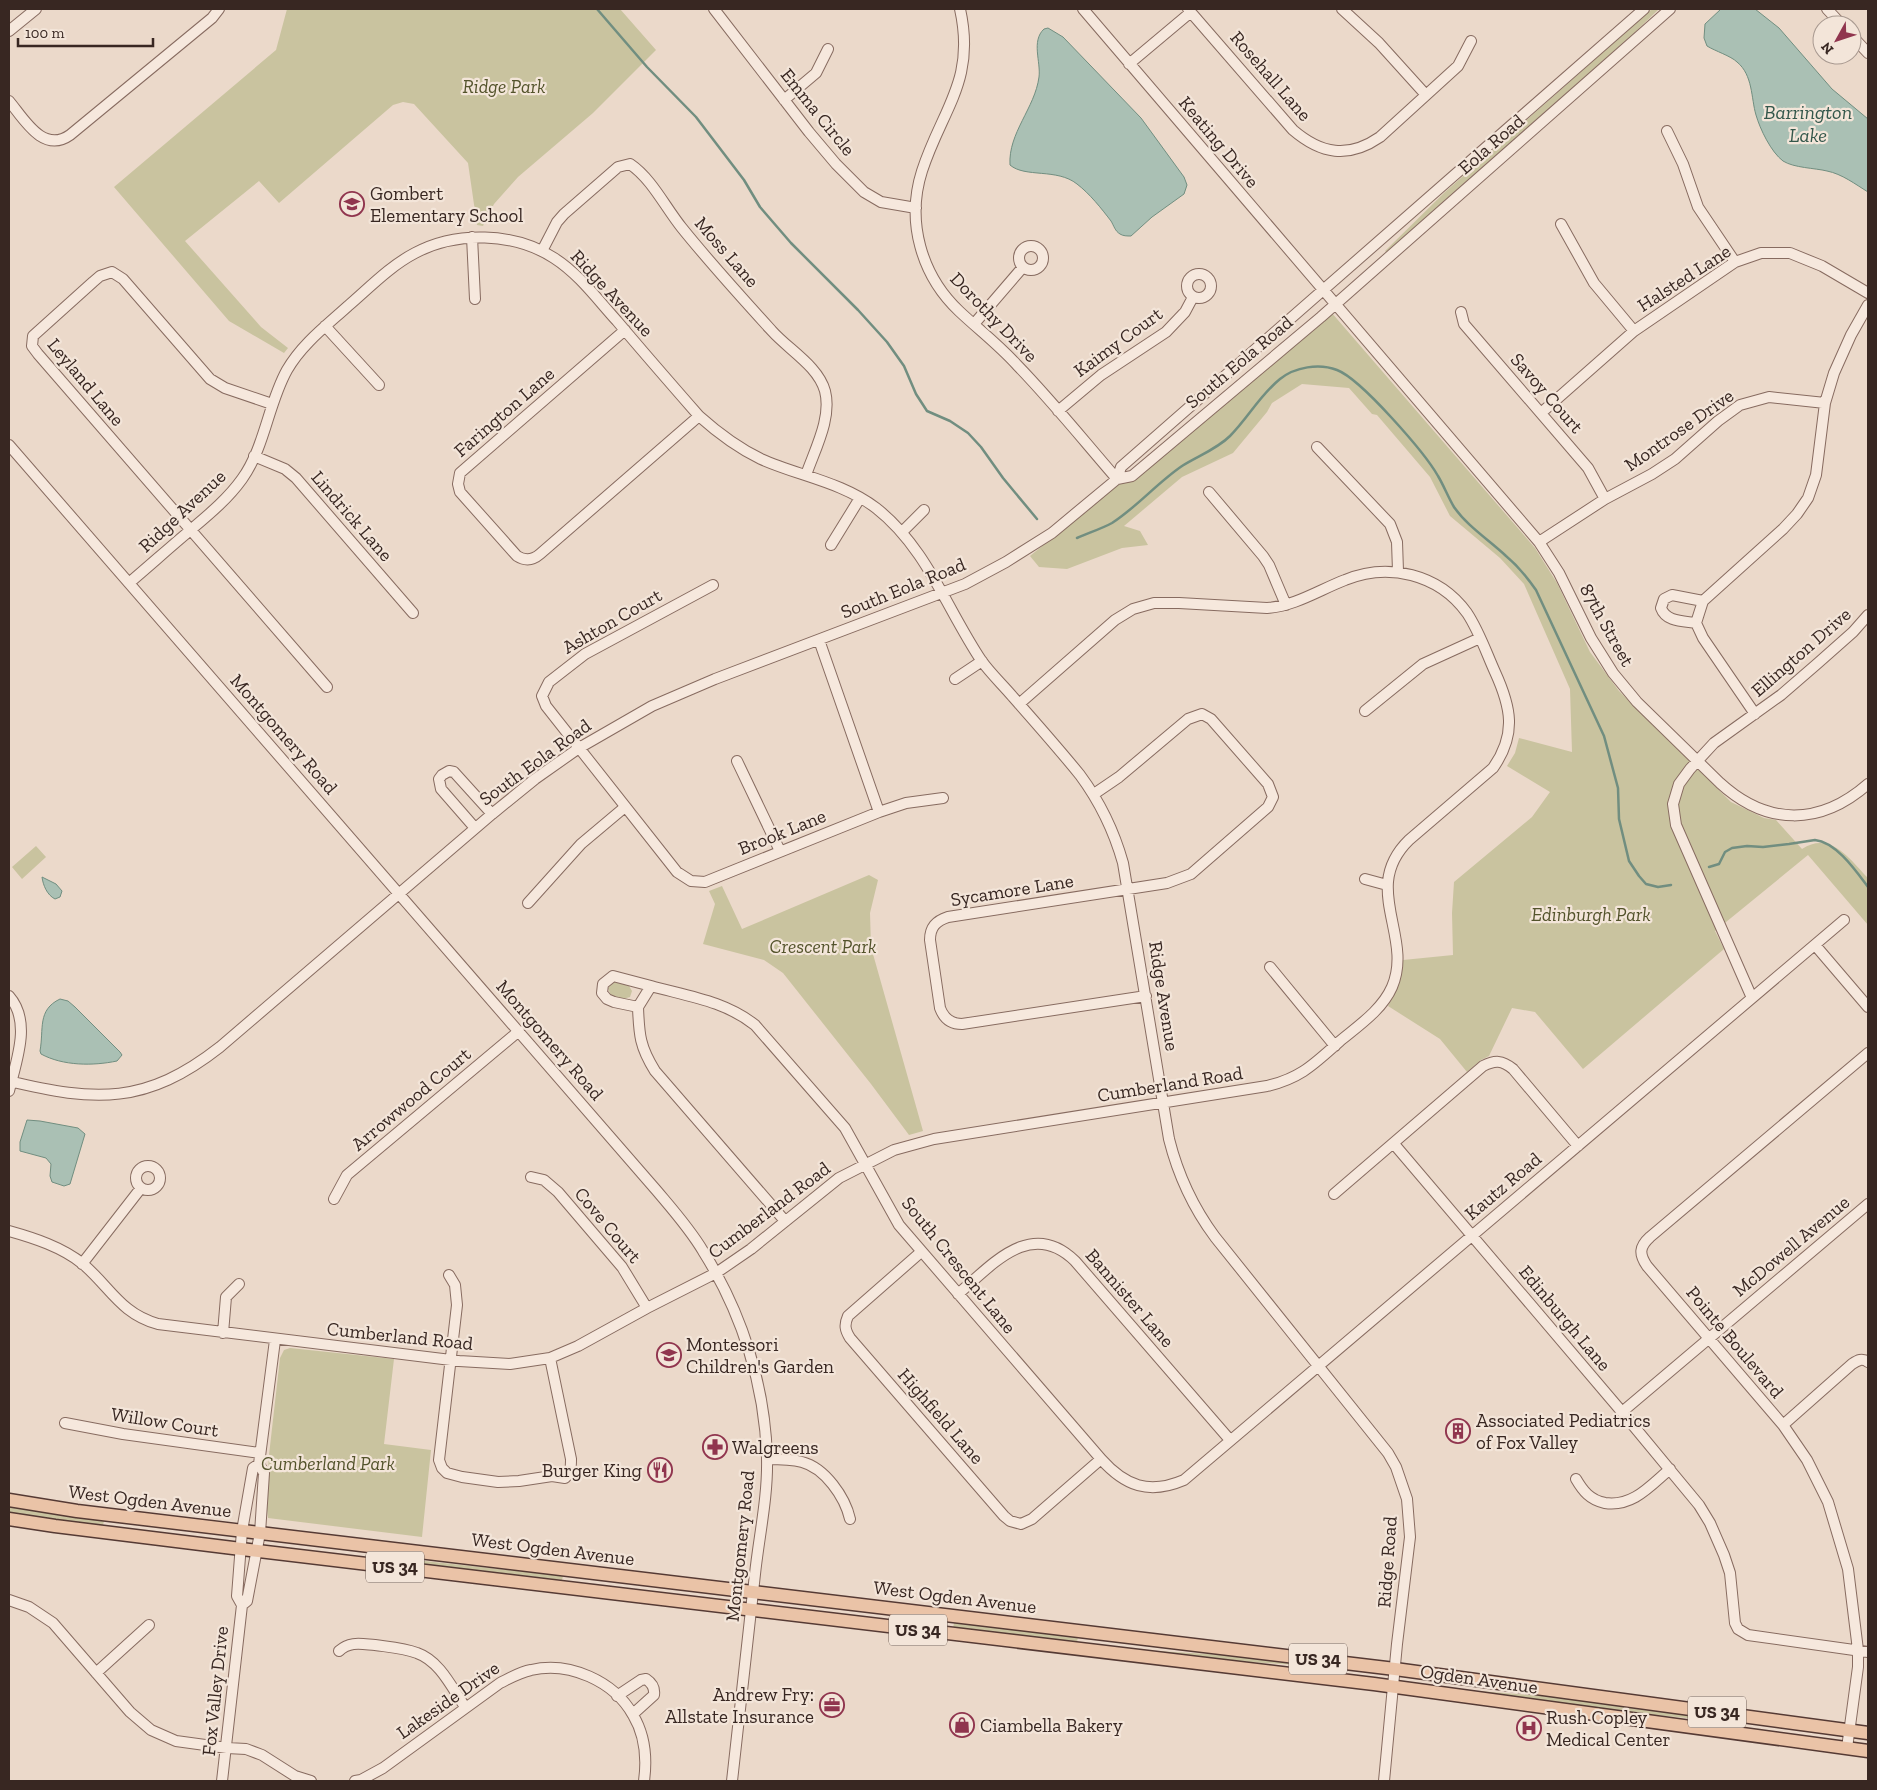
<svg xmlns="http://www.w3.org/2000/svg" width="1877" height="1790" viewBox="0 0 1877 1790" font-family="'Zilla Slab',serif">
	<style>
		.green { fill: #c9c39f }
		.water { fill: #aac0b4; stroke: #718e80 }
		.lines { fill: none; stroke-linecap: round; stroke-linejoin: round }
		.stream { stroke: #718e80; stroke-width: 2.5 }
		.minor-casing { stroke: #876b60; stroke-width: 12 }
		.major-casing { stroke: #553a34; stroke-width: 15 }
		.minor { stroke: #f6e8dd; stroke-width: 10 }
		.major { stroke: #eac3a7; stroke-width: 12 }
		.labels { text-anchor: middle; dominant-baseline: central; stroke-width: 4.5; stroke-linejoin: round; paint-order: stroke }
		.shield { fill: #f3e5d9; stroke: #706059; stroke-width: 1 }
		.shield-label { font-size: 18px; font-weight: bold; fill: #382722 }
		.street-label { font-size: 19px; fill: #382722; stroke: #f3e5d9 }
		.park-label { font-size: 19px; font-style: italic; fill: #53532b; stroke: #f3e5d9 }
		.poi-label { font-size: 19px; fill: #382722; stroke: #f3e5d9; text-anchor: start }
		.water-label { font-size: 20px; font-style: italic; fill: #33574b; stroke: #f3e5d9 }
	</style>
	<rect width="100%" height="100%" fill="#ebd9ca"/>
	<path class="green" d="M 287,9 L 620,9 L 656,50 L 593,113 L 518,177 L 494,204 L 483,226 L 477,225 L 468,163 L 414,104 L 403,102 L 393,105 L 279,203 L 259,181 L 185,241 L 261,327 L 288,348 L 284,353 L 229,321 L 114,187 L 276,50 Z
		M 1652,9 L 1659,9 L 1633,34 L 1386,252 L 1385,251 L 1445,192 Z
		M 1331,312 L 1535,548 L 1557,583 L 1590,652 L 1619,691 L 1731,802 L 1764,818 L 1776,820 L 1802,849 C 1831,830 1851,861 1868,878 L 1868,925 L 1808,855 L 1715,931 L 1724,949 L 1583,1069 L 1535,1012 L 1512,1008 L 1489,1056 L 1481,1060 L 1467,1072 L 1440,1039 L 1388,1006 C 1397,991 1402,978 1403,960 L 1453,955 L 1452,913 L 1454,882 L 1532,817 L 1550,792 L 1507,766 L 1515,753 L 1519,738 L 1572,752 L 1570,689 L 1524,584 L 1500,558 L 1450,516 L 1430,477 L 1377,415 L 1372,414 L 1349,388 L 1302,384 L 1272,403 L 1267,412 L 1233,453 L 1182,477 L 1124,526 L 1140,531 L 1148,545 L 1122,548 L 1067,569 L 1039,567 L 1030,556 L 1324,315 Z
		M 36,846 L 46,857 L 22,879 L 12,867 Z
		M 869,875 L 878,880 L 870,913 L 871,947 L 923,1131 L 909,1135 L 871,1084 L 783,973 L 764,960 L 703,944 L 715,904 L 709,891 L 722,886 L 742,929 Z
		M 614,982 L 629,986 L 632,991 L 630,997 L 623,999 L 611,996 L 608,988 Z
		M 290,1348 L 394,1359 L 384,1444 L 431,1450 L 422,1537 L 268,1518 L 266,1501 L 269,1455 L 280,1358 L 284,1350 Z
		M 9,1507 L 20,1509 L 104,1521 L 103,1525 L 76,1523 L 9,1513 Z
		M 397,1558 L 563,1576 L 562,1580 L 397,1561 Z
		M 954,1623 L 1078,1636 L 1077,1643 L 953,1628 Z
		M 1158,1651 L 1240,1656 L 1313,1664 L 1313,1666 L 1233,1661 L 1157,1652 Z
		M 1479,1691 L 1566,1698 L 1743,1721 L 1743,1723 L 1643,1714 L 1479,1692 Z"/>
	<path class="water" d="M 1721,9 L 1755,9 L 1779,28 L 1832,89 L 1868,119 L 1868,192 C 1855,184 1842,174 1827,171 C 1815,168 1794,168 1783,161 C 1771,152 1760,129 1756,115 C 1751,98 1753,75 1737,62 C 1731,56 1715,51 1707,46 L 1704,38 L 1705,24 Z
		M 1048,28 L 1063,37 L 1141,118 L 1184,177 L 1187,185 L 1184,194 L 1152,217 L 1131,236 C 1127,236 1123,236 1120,234 C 1115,231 1114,226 1111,221 C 1101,208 1090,194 1077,184 C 1057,168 1025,178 1010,165 C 1008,133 1035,108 1039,77 C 1041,62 1031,41 1044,29 Z
		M 42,877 L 56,884 L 62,891 L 60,897 L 55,899 C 47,895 43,885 42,877 Z
		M 60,999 L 68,1001 L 75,1007 L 120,1052 L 122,1055 L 117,1061 C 93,1066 63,1066 41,1054 L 40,1051 C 44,1029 37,1010 60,999 Z
		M 27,1120 L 40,1121 L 78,1128 L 85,1134 L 70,1184 L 64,1186 L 52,1182 L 50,1176 L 51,1164 L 46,1158 L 20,1151 L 20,1142 Z"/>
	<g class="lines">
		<path class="stream" d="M 597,9 L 647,67 L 696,117 L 744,180 L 760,207 L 791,243 L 858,310 L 887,342 L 904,366 L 916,394 L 927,411 L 950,421 L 968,433 L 981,447 L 1003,478 L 1037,519
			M 1077,538 C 1088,533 1101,529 1112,523 C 1137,507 1157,483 1182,466 C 1198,456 1217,449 1230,436 C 1248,418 1260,395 1280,379 C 1295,367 1319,363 1337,370 C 1361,379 1425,453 1438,476 C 1444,486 1448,497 1454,507 C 1467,526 1489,540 1506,556 C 1518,566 1527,577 1536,590 L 1604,736 L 1618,788 L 1619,819 L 1629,861 L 1639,876 L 1646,884 L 1658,887 L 1671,885
			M 1709,867 L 1719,864 L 1725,852 L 1732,848 L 1747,846 L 1763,847 L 1789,844 L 1815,840 C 1836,842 1856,871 1868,887"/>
		<defs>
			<path id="minor" d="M 714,9 L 809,132 L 836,164 L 864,192 L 881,202 L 916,208
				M 960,9 C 976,81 942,109 922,171 C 906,221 921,275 959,311 C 978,329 999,345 1017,365 C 1052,401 1084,441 1117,479
				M 1083,9 L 1539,542 L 1559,573 L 1591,638 L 1613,673 L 1637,702 L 1720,783 C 1767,826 1820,826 1868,784
				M 1188,9 L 1293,130 C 1321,154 1348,159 1380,137 L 1458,66 L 1471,41
				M 1342,9 L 1379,43 L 1426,95
				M 1827,9 L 1842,25
				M 9,31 L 36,9
				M 1852,36 L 1868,53
				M 1129,64 L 1191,12
				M 784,100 L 816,73 L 828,49
				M 9,101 C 24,119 43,154 70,135 L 212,18 L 219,9
				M 1667,131 L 1683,164 L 1698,207 L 1735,262
				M 1561,224 L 1594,283 L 1634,331
				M 472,237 L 475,299
				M1019 258a12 12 0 1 1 24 0a12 12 0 1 1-24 0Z
				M 542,251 L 557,222 L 564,214 L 618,167 L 630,164 C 652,179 665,207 682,228 C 711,264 742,298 772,331 C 789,350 818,366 825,391 C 832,418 815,449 806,475
				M1187 286a12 12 0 1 1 24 0a12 12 0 1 1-24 0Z
				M 1461,312 L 1464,324 L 1588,468 L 1605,499
				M 974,324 L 1023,267
				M 325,326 L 379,385
				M 625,330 L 460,473 L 458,484 L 460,492 L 517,556 C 525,561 533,560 540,554 L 699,416
				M 272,404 L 225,388 L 210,379 L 123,279 L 112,272 L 100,276 L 93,282 L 33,336 L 32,346 L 38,354 L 327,687
				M 1058,411 L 1101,375 L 1166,332 L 1185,312 L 1193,297
				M 1541,413 L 1634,331 L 1735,262 L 1761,253 L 1790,253 L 1822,266 L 1868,293
				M 9,445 L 657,1191 C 673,1210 690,1229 703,1251 C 742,1313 765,1385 767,1458 C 768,1497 759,1536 755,1574 C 747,1643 740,1712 732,1781
				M 1317,447 L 1390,524 L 1397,542 L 1398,571
				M 254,456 L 285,469 L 296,478 L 413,613
				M 1117,479 L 1121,467 L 1644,9
				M 1209,492 L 1263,556 L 1269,565 L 1286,605
				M 902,532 L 924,510
				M 1539,542 L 1605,499 L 1652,474 L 1675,459 L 1718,421 L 1740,405 L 1769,397 L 1825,403
				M 831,545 L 860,498
				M 129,583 C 149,566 168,549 187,533 C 207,516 227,500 242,479 C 265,447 268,404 287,370 C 302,344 326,326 348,306 C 369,288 390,266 415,253 C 456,231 514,232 554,258 C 579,274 597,299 617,321 C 644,353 671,384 699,416 C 718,433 738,448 761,459 C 799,476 842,482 876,508 C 926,547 947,609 981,660 C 990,673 1003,685 1013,697 C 1036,723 1059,749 1080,775 C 1100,802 1114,831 1123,863 L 1169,1139 C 1178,1175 1192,1206 1215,1237 L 1388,1453 L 1396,1467 L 1407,1499 L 1410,1537 L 1397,1644 L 1384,1781
				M 713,585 L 585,654 L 549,682 L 542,696 L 546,706 L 677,872 L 691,881 L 705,882 L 879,812 L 906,803 L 943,798
				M 1696,623 C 1683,621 1666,622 1661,608 L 1664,599 L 1672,595 L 1703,601
				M 819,640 L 879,812
				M 955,679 L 982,661
				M 1365,711 L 1423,664 L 1480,638
				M 1755,714 L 1703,638 L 1696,623 L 1703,601 L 1783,529 L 1797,514 L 1808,498 L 1816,475 L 1825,403 L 1834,373 L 1851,335 L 1868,305
				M 737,761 L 780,851
				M 1094,794 L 1119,777 L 1188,719 L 1202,714 L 1211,719 L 1268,784 L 1273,797 L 1268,807 L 1191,874 L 1167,883 L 948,917 C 936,921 930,927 930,940 L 940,1008 C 944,1019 951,1024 962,1024 L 1146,996
				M 475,828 L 441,789 L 439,779 L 442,775 L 449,771 L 454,772 L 492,814
				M 1365,879 L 1387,885
				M 528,903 L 581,844 L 625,807
				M 1815,945 L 1868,1007
				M 1270,967 L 1335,1046
				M 9,996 C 32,1022 16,1061 9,1091
				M 1752,998 L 1676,825 L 1673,804 L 1679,784 L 1690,769 L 1714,743 L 1781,695 L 1818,663 L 1853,632 L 1868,615
				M 638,1007 L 651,986 C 687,996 725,1001 755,1025 L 845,1128 L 899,1225 L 1101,1459 C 1125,1486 1149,1495 1184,1480 L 1844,920
				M 638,1007 C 639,1035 640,1047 655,1071 L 785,1221
				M 638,1007 L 614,1002 L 607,999 L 602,993 L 603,984 L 613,976 L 651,986
				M 9,1081 C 96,1102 146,1105 220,1047 L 492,814 L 535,779 L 579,748 L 652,706 L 715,679 L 965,584 L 1006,562 L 1052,533 L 1117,479 L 1132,476 L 1321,317 L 1670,9
				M 1394,1144 L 1622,1412 L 1699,1505 L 1710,1523 L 1724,1555 L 1730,1573 L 1735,1623 L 1738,1629 L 1748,1635 L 1868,1652
				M136 1178a12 12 0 1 1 24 0a12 12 0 1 1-24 0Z
				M 531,1177 L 544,1180 L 558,1192 L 622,1267 L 647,1308
				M 1334,1194 L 1483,1066 C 1495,1060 1502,1060 1513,1069 L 1578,1146
				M 334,1199 L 347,1175 L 519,1031
				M 9,1231 C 34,1238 62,1247 83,1264 C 110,1287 121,1314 158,1324 L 459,1361 L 510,1364 L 550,1358 L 578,1346 L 647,1308 L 716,1273 L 751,1249 L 839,1178 L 894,1150 L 934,1139 L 1267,1086 C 1301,1078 1314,1064 1340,1041 C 1358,1026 1382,1010 1392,987 C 1414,936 1360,888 1409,840 L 1493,768 C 1517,734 1511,707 1495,672 C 1486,652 1479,631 1467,613 C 1439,574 1388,562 1345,580 C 1319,590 1295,606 1267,608 L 1179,603 L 1154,603 L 1133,609 L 1115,620 L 1019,704
				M 921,1252 L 848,1316 C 844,1325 845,1330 850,1338 L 1004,1516 L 1010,1521 L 1021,1524 L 1032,1519 L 1101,1459
				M 82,1264 L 141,1188
				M 449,1275 L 455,1285 L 457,1305 L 439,1460 L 442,1468 L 447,1473 L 462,1477 L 498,1482 L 519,1481 L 552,1476 L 565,1478 C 571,1472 571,1467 571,1459 L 550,1358
				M 958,1294 C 992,1265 1031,1218 1075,1261 L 1230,1440
				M 223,1333 L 226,1297 L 239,1284
				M 1622,1412 L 1868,1204
				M 65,1423 L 123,1434 L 260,1453
				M 1783,1425 L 1852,1364 C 1858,1360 1862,1358 1868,1362
				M 767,1459 C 778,1459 791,1459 802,1462 C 825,1468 845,1497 850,1519
				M 1576,1479 C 1583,1491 1590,1500 1605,1503 C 1633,1507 1650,1486 1670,1469
				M 9,1600 L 29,1607 L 53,1623 L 130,1712 L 151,1730 L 176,1741 L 227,1748 L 246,1749 L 262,1755 L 295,1776 L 311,1781
				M 242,1605 L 247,1601 L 260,1533 L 264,1473 L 259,1464 L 275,1340
				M 339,1651 C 350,1641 361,1644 375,1645 C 389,1647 404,1648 417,1653 C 440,1661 452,1688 465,1707
				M 96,1673 L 149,1625
				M 617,1696 L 641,1680 L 646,1679 C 652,1683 655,1688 654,1695 L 633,1714
				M 1847,1748 L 1858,1667 L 1858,1650 L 1848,1569 L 1828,1502 L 1807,1460 L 1783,1425 L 1647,1266 C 1639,1254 1639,1247 1650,1237 L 1868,1053
				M 222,1781 L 242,1605 L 237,1596 L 242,1531 L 253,1468 L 259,1464
				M 355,1781 L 361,1780 L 383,1768 L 500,1683 C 510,1678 520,1672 531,1670 C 569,1661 614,1681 633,1715 C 645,1735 647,1759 644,1781"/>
			<path id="major" d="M 9,1500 L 77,1511 L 1395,1669 L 1868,1733
				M 9,1519 L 55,1526 L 233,1548 L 1374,1684 L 1868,1751"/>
		</defs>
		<use href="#minor" class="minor-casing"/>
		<use href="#major" class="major-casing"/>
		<use href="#minor" class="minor"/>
		<use href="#major" class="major"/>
	</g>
	<defs>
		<symbol id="school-ring" viewBox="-11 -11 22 22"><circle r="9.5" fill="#f3e5d9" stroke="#90354e" stroke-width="1.5"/><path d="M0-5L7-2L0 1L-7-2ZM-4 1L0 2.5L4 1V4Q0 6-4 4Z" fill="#90354e"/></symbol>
		<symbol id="building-ring" viewBox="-11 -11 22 22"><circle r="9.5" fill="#f3e5d9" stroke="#90354e" stroke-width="1.5"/><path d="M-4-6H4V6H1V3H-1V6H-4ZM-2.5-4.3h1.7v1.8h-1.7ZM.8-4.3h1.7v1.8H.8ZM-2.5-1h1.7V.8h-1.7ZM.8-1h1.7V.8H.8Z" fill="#90354e"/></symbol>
		<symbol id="pharmacy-ring" viewBox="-11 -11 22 22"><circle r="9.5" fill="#f3e5d9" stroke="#90354e" stroke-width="1.5"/><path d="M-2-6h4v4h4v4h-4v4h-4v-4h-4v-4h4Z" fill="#90354e"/></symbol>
		<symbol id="restaurant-ring" viewBox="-11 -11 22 22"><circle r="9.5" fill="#f3e5d9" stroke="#90354e" stroke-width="1.5"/><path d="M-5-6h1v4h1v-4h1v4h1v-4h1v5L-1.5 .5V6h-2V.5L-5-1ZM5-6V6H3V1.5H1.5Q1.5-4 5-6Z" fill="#90354e"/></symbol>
		<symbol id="office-ring" viewBox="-11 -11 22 22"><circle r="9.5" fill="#f3e5d9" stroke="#90354e" stroke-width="1.5"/><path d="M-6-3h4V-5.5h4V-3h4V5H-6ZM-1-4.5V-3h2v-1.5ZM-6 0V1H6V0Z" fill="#90354e"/></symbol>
		<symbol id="shop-ring" viewBox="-11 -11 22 22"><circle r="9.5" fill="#f3e5d9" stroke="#90354e" stroke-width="1.5"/><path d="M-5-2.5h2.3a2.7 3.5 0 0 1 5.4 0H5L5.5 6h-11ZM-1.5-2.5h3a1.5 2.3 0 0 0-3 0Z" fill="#90354e"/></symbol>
		<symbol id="hospital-ring" viewBox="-11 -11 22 22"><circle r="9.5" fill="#f3e5d9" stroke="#90354e" stroke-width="1.5"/><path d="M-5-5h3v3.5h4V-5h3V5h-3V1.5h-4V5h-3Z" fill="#90354e"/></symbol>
	</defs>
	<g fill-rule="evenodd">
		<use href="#school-ring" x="338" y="190" width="28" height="28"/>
		<use href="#school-ring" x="655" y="1341" width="28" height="28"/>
		<use href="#building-ring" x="1444" y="1417" width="28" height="28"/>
		<use href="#pharmacy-ring" x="701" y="1433" width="28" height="28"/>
		<use href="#restaurant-ring" x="646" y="1456" width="28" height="28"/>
		<use href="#office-ring" x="818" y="1691" width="28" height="28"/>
		<use href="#shop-ring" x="948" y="1711" width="28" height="28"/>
		<use href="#hospital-ring" x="1515" y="1714" width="28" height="28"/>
	</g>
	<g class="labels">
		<g class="shield">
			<rect x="366" y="1551.5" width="58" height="31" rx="4"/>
			<rect x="889" y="1614.5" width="58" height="31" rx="4"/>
			<rect x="1289" y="1643.5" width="58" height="31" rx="4"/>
			<rect x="1688" y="1696.5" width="58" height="31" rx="4"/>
		</g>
		<g class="shield-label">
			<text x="395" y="1567">US 34</text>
			<text x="918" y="1630">US 34</text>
			<text x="1318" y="1659">US 34</text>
			<text x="1717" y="1712">US 34</text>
		</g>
		<g class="street-label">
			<text transform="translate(1271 76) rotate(49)">Rosehall Lane</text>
			<text transform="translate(818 112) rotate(51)">Emma Circle</text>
			<text transform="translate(1219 142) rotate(50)">Keating Drive</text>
			<text transform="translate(1491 144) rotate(-41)">Eola Road</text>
			<text transform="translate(727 252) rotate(49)">Moss Lane</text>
			<text transform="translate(1684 278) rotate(-33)">Halsted Lane</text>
			<text transform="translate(612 293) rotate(47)">Ridge Avenue</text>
			<text transform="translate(994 317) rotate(46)">Dorothy Drive</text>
			<text transform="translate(1118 342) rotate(-36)">Kaimy Court</text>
			<text transform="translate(1239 362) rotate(-40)">South Eola Road</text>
			<text transform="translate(86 382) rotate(50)">Leyland Lane</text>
			<text transform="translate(1547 393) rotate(49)">Savoy Court</text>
			<text transform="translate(504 412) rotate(-41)">Farington Lane</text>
			<text transform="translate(1679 430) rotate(-35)">Montrose Drive</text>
			<text transform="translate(182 511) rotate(-43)">Ridge Avenue</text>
			<text transform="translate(352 516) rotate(49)">Lindrick Lane</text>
			<text transform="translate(903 588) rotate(-22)">South Eola Road</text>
			<text transform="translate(612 621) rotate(-30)">Ashton Court</text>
			<text transform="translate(1607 625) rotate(61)">87th Street</text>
			<text transform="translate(1801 652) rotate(-41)">Ellington Drive</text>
			<text transform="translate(284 734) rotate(49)">Montgomery Road</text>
			<text transform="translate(535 762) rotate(-36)">South Eola Road</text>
			<text transform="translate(782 832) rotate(-22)">Brook Lane</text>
			<text transform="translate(1012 890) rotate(-9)">Sycamore Lane</text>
			<text transform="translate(1164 996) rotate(81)">Ridge Avenue</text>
			<text transform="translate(550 1040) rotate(49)">Montgomery Road</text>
			<text transform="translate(1170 1084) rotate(-9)">Cumberland Road</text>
			<text transform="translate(411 1099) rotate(-40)">Arrowwood Court</text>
			<text transform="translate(1503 1186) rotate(-40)">Kautz Road</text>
			<text transform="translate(769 1210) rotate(-37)">Cumberland Road</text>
			<text transform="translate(608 1225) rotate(50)">Cove Court</text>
			<text transform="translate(1791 1246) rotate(-40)">McDowell Avenue</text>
			<text transform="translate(959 1265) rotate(51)">South Crescent Lane</text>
			<text transform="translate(1130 1298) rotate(49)">Bannister Lane</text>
			<text transform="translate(1565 1318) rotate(50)">Edinburgh Lane</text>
			<text transform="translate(400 1336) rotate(6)">Cumberland Road</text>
			<text transform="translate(1735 1342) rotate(50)">Pointe Boulevard</text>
			<text transform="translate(941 1416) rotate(49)">Highfield Lane</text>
			<text transform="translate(165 1422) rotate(9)">Willow Court</text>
			<text transform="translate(150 1501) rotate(7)">West Ogden Avenue</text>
			<text transform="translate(740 1546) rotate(-84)">Montgomery Road</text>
			<text transform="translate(553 1549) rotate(7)">West Ogden Avenue</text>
			<text transform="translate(1387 1562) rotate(-86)">Ridge Road</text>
			<text transform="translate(955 1597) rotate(7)">West Ogden Avenue</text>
			<text transform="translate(1479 1679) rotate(8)">Ogden Avenue</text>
			<text transform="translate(215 1691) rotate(-84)">Fox Valley Drive</text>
			<text transform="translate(448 1700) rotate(-35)">Lakeside Drive</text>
		</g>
		<g class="park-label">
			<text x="504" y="86">Ridge Park</text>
			<text x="1591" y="914">Edinburgh Park</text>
			<text x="823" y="946">Crescent Park</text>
			<text x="328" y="1463">Cumberland Park</text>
		</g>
		<g class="poi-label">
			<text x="370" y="193">Gombert<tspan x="370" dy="22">Elementary School</tspan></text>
			<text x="686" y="1344">Montessori<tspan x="686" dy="22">Children's Garden</tspan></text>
			<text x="1476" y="1420">Associated Pediatrics<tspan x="1476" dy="22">of Fox Valley</tspan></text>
			<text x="732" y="1447">Walgreens</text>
			<text x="642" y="1470" text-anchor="end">Burger King</text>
			<text x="814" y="1694" text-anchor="end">Andrew Fry:<tspan x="814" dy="22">Allstate Insurance</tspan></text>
			<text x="1546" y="1717">Rush Copley<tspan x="1546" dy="22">Medical Center</tspan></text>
			<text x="980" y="1725">Ciambella Bakery</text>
		</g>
		<g class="water-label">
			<text x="1808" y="112">Barrington<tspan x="1808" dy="23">Lake</tspan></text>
		</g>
	</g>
	<rect width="1877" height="1790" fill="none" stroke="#382722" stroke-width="20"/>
	<g transform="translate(1837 40) rotate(230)"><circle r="24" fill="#f3e5d9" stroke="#a89990"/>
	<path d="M0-4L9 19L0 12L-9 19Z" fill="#90354e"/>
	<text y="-8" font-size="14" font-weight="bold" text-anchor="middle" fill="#382722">N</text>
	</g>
	<path d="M18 38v8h135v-8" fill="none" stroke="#382722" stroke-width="2.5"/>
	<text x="25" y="38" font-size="15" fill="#382722" stroke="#f3e5d9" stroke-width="4" paint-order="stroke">100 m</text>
</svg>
